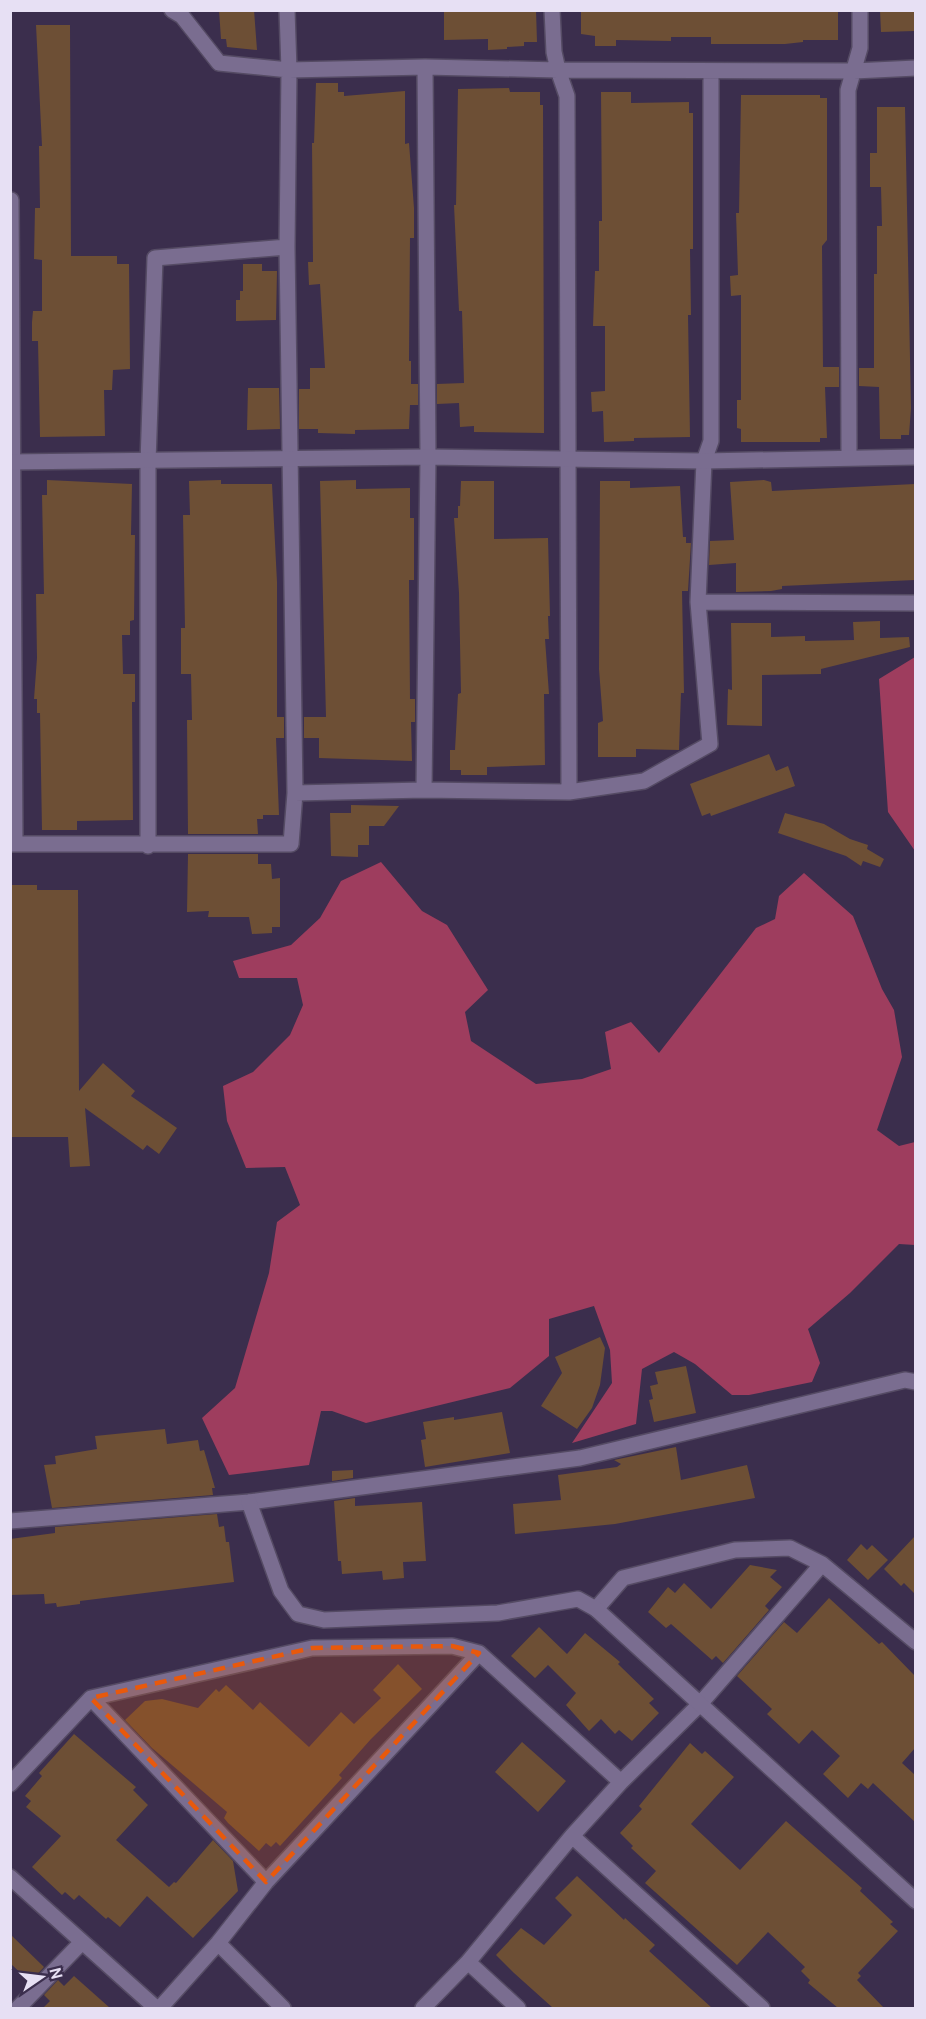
<svg xmlns="http://www.w3.org/2000/svg" width="926" height="2019" viewBox="0 0 926 2019" font-family="Cabin,sans-serif">
	<style>
		.forest { fill: #9e3d5e }
		.building { fill: #6d4f35 }
		.lines { fill: none; stroke-linecap: round; stroke-linejoin: round }
		.minor-casing { stroke: #554b64; stroke-width: 18 }
		.tertiary-casing { stroke: #554b64; stroke-width: 18 }
		.minor { stroke: #7a6d90; stroke-width: 15 }
		.tertiary { stroke: #7a6d90; stroke-width: 15 }
		.marked { fill: #e8590c; fill-opacity: 0.2; stroke: #e8590c; stroke-width: 4.5; stroke-dasharray: 12 8; stroke-linejoin: round }
	</style>
	<rect width="100%" height="100%" fill="#3b2e4d"/>
	<path class="forest" d="M 915,657 L 915,851 L 888,812 L 879,679 Z
		M 381,862 L 422,911 L 447,925 L 488,990 L 465,1012 L 471,1041 L 536,1084 L 582,1079 L 611,1069 L 605,1032 L 631,1022 L 659,1053 L 756,928 L 775,919 L 779,896 L 804,873 L 853,916 L 882,989 L 894,1010 L 902,1057 L 877,1130 L 899,1146 L 915,1142 L 915,1245 L 899,1244 L 850,1293 L 808,1329 L 820,1363 L 812,1382 L 749,1395 L 732,1395 L 695,1364 L 674,1352 L 642,1369 L 636,1424 L 572,1443 L 612,1383 L 610,1350 L 594,1306 L 549,1319 L 549,1356 L 510,1388 L 366,1423 L 332,1411 L 321,1411 L 309,1465 L 229,1475 L 202,1418 L 235,1388 L 269,1273 L 277,1222 L 300,1205 L 285,1167 L 246,1168 L 227,1121 L 223,1086 L 253,1072 L 290,1035 L 303,1005 L 297,978 L 239,978 L 233,961 L 291,945 L 320,918 L 341,881 Z"/>
	<path class="building" d="M 219,10 L 254,10 L 257,50 L 227,47 L 226,39 L 221,39 Z
		M 444,10 L 536,10 L 537,42 L 524,42 L 524,46 L 507,47 L 507,49 L 488,50 L 488,39 L 444,40 Z
		M 581,10 L 838,10 L 838,40 L 803,40 L 803,42 L 785,44 L 711,44 L 711,37 L 671,37 L 671,41 L 616,40 L 616,46 L 595,46 L 595,36 L 581,34 Z
		M 880,10 L 915,10 L 915,31 L 881,32 Z
		M 36,25 L 70,25 L 71,256 L 117,256 L 117,264 L 129,264 L 130,369 L 113,370 L 112,390 L 104,390 L 105,436 L 40,437 L 38,341 L 32,341 L 32,322 L 33,311 L 42,311 L 42,260 L 34,259 L 35,208 L 40,208 L 39,146 L 42,146 Z
		M 316,83 L 338,83 L 338,92 L 344,92 L 344,96 L 405,91 L 405,144 L 409,143 L 414,208 L 414,238 L 410,238 L 409,361 L 411,361 L 411,384 L 418,384 L 418,405 L 410,405 L 409,429 L 355,430 L 355,434 L 318,433 L 318,429 L 299,429 L 299,389 L 310,389 L 310,368 L 325,368 L 320,284 L 309,285 L 308,262 L 313,262 L 312,143 L 314,143 Z
		M 509,88 L 510,92 L 540,92 L 540,105 L 543,105 L 544,433 L 474,432 L 474,426 L 460,427 L 459,403 L 437,404 L 437,384 L 464,383 L 462,311 L 459,311 L 454,205 L 456,205 L 458,89 Z
		M 601,92 L 631,92 L 631,103 L 689,102 L 689,113 L 693,113 L 693,249 L 690,249 L 691,315 L 688,315 L 690,437 L 634,438 L 634,441 L 604,442 L 603,411 L 592,412 L 591,392 L 605,391 L 605,326 L 593,326 L 595,271 L 599,271 L 599,221 L 602,221 Z
		M 741,95 L 820,95 L 820,98 L 827,98 L 827,240 L 822,246 L 823,367 L 839,367 L 839,387 L 825,387 L 827,438 L 820,438 L 820,442 L 741,442 L 741,429 L 737,428 L 737,400 L 741,400 L 741,295 L 731,296 L 730,276 L 738,275 L 736,213 L 739,213 Z
		M 877,107 L 905,107 L 911,408 L 909,435 L 901,435 L 901,439 L 880,439 L 879,387 L 859,386 L 859,368 L 874,368 L 874,274 L 877,274 L 877,226 L 882,226 L 881,187 L 870,187 L 870,153 L 877,153 Z
		M 243,264 L 262,264 L 262,271 L 277,271 L 276,320 L 236,321 L 236,300 L 240,300 L 240,291 L 243,291 Z
		M 248,388 L 279,388 L 280,429 L 247,430 Z
		M 47,480 L 132,484 L 131,535 L 135,535 L 134,620 L 130,621 L 130,635 L 122,635 L 123,674 L 135,674 L 135,702 L 132,702 L 133,820 L 77,821 L 77,830 L 42,830 L 40,713 L 37,713 L 37,699 L 34,699 L 37,658 L 36,594 L 44,594 L 42,495 L 47,495 Z
		M 221,480 L 221,484 L 272,484 L 277,582 L 277,717 L 284,717 L 284,738 L 276,738 L 279,815 L 263,815 L 263,819 L 257,819 L 258,834 L 188,834 L 187,720 L 192,720 L 191,674 L 181,674 L 181,628 L 185,628 L 183,515 L 190,515 L 189,481 Z
		M 356,480 L 356,489 L 410,488 L 410,518 L 414,518 L 414,580 L 409,580 L 410,699 L 415,699 L 415,722 L 411,722 L 412,761 L 319,758 L 319,738 L 304,738 L 304,717 L 326,717 L 320,481 Z
		M 764,480 L 771,482 L 772,491 L 915,484 L 915,580 L 782,586 L 782,589 L 771,591 L 736,592 L 736,563 L 709,565 L 710,541 L 734,540 L 730,482 Z
		M 461,481 L 494,481 L 494,539 L 548,538 L 550,616 L 548,616 L 549,639 L 545,639 L 549,694 L 544,694 L 545,765 L 487,767 L 487,775 L 461,775 L 461,770 L 450,770 L 450,750 L 455,750 L 458,694 L 461,693 L 459,593 L 454,518 L 458,518 L 458,506 L 460,506 Z
		M 600,481 L 630,481 L 630,488 L 680,486 L 683,537 L 686,537 L 686,543 L 691,543 L 688,591 L 682,591 L 684,693 L 681,693 L 679,750 L 636,749 L 636,757 L 598,757 L 598,723 L 603,721 L 599,669 Z
		M 880,621 L 880,638 L 909,637 L 910,647 L 821,669 L 821,674 L 762,675 L 762,726 L 727,725 L 728,689 L 732,690 L 731,623 L 771,623 L 771,637 L 805,636 L 805,641 L 854,640 L 853,622 Z
		M 769,754 L 776,771 L 788,766 L 795,786 L 711,816 L 710,813 L 702,816 L 690,784 Z
		M 351,805 L 399,806 L 384,826 L 369,826 L 369,845 L 358,845 L 358,857 L 331,856 L 330,813 L 351,813 Z
		M 785,813 L 824,824 L 850,839 L 868,845 L 867,849 L 884,859 L 880,867 L 863,861 L 861,866 L 846,856 L 778,833 Z
		M 188,854 L 258,854 L 258,864 L 271,864 L 272,879 L 280,878 L 280,927 L 272,927 L 272,933 L 252,934 L 249,917 L 208,917 L 209,911 L 187,912 Z
		M 10,885 L 37,885 L 37,890 L 78,890 L 79,1091 L 103,1063 L 135,1091 L 131,1096 L 177,1128 L 159,1154 L 147,1145 L 143,1150 L 85,1108 L 90,1166 L 70,1167 L 68,1137 L 10,1137 Z
		M 600,1337 L 605,1348 L 600,1385 L 592,1408 L 577,1429 L 541,1406 L 562,1373 L 555,1357 Z
		M 686,1366 L 696,1413 L 654,1422 L 649,1400 L 653,1399 L 650,1386 L 658,1384 L 655,1372 Z
		M 502,1412 L 510,1453 L 425,1467 L 421,1440 L 426,1439 L 423,1422 L 454,1417 L 454,1420 Z
		M 165,1429 L 167,1444 L 198,1440 L 200,1451 L 204,1450 L 215,1488 L 212,1488 L 213,1495 L 52,1508 L 44,1465 L 56,1464 L 55,1456 L 97,1449 L 95,1436 Z
		M 676,1447 L 681,1480 L 747,1465 L 755,1498 L 615,1524 L 515,1534 L 513,1504 L 561,1500 L 558,1475 L 617,1467 L 621,1464 L 614,1460 Z
		M 353,1470 L 353,1478 L 332,1481 L 332,1471 Z
		M 355,1498 L 355,1506 L 422,1502 L 426,1561 L 403,1562 L 404,1578 L 383,1580 L 382,1571 L 342,1574 L 341,1561 L 338,1561 L 334,1501 Z
		M 217,1514 L 219,1527 L 224,1526 L 226,1542 L 229,1542 L 234,1582 L 80,1601 L 80,1604 L 57,1607 L 56,1603 L 45,1604 L 44,1594 L 10,1595 L 10,1539 L 55,1533 L 55,1527 Z
		M 915,1536 L 915,1594 L 904,1583 L 901,1586 L 884,1569 Z
		M 861,1544 L 867,1550 L 872,1545 L 888,1560 L 868,1580 L 847,1560 Z
		M 750,1565 L 777,1570 L 770,1577 L 782,1587 L 765,1606 L 769,1610 L 723,1663 L 716,1656 L 712,1660 L 671,1624 L 666,1628 L 648,1612 L 668,1587 L 675,1593 L 684,1583 L 711,1609 Z
		M 829,1598 L 879,1644 L 882,1642 L 915,1676 L 915,1748 L 902,1763 L 915,1775 L 915,1822 L 873,1783 L 868,1789 L 861,1783 L 848,1798 L 823,1774 L 840,1756 L 812,1730 L 799,1744 L 767,1714 L 772,1709 L 737,1676 L 784,1622 L 797,1633 Z
		M 539,1627 L 567,1654 L 585,1633 L 620,1662 L 618,1664 L 654,1699 L 649,1703 L 659,1713 L 632,1741 L 619,1730 L 615,1734 L 601,1719 L 589,1731 L 566,1705 L 576,1693 L 548,1665 L 535,1678 L 511,1656 Z
		M 398,1664 L 422,1689 L 371,1739 L 339,1775 L 342,1778 L 280,1846 L 276,1842 L 271,1847 L 266,1843 L 259,1851 L 228,1823 L 224,1818 L 227,1812 L 152,1748 L 125,1720 L 145,1701 L 162,1699 L 198,1708 L 216,1689 L 219,1692 L 226,1685 L 253,1710 L 260,1702 L 309,1747 L 341,1712 L 354,1724 L 381,1698 L 373,1690 Z
		M 74,1734 L 136,1787 L 133,1790 L 148,1805 L 116,1840 L 169,1887 L 174,1882 L 176,1883 L 213,1840 L 233,1861 L 238,1891 L 193,1938 L 147,1896 L 120,1927 L 108,1917 L 106,1919 L 79,1895 L 74,1900 L 65,1892 L 62,1895 L 32,1867 L 61,1836 L 26,1807 L 31,1801 L 25,1796 L 42,1776 L 39,1773 Z
		M 522,1742 L 566,1781 L 538,1812 L 495,1772 Z
		M 690,1743 L 702,1754 L 705,1751 L 734,1777 L 691,1824 L 740,1870 L 786,1821 L 862,1888 L 860,1891 L 893,1922 L 890,1924 L 898,1931 L 858,1973 L 861,1976 L 857,1980 L 884,2008 L 838,2008 L 808,1983 L 810,1980 L 801,1971 L 805,1967 L 768,1932 L 737,1965 L 645,1883 L 656,1871 L 631,1848 L 633,1846 L 620,1833 L 642,1809 L 639,1806 Z
		M 577,1876 L 624,1920 L 625,1918 L 655,1945 L 649,1951 L 712,2008 L 553,2008 L 514,1973 L 496,1955 L 521,1928 L 544,1945 L 572,1915 L 555,1898 Z
		M 10,1934 L 44,1967 L 30,1982 L 10,1963 Z
		M 74,1976 L 110,2008 L 43,2008 L 50,2001 L 44,1995 L 58,1980 L 64,1986 Z"/>
	<g class="lines">
		<defs>
			<path id="minor" d="M 172,10 L 182,16 L 219,63 L 289,70 L 425,67 L 558,70 L 567,96 L 569,792
				M 287,10 L 289,70 L 287,247 L 295,793
				M 552,10 L 554,52 L 558,70 L 854,71 L 916,68
				M 11,200 L 15,844
				M 849,457 L 848,90 L 860,48 L 860,10
				M 698,602 L 916,603
				M 424,790 L 569,792 L 644,781 L 710,744 L 698,602 L 704,461 L 711,441 L 711,71
				M 10,844 L 291,844 L 295,793 L 424,790 L 428,457 L 425,67
				M 148,846 L 148,462 L 155,258 L 287,247
				M 10,1521 L 249,1502 L 580,1458 L 905,1380 L 916,1382
				M 596,1609 L 623,1578 L 735,1550 L 790,1548 L 822,1564 L 916,1642
				M 91,1698 L 266,1882
				M 10,1784 L 91,1698 L 312,1648 L 452,1646 L 479,1653 L 621,1782
				M 572,1836 L 762,2008
				M 10,1877 L 156,2008
				M 218,1943 L 283,2008
				M 468,1962 L 518,2008
				M 18,2008 L 82,1942
				M 160,2008 L 218,1943 L 266,1882 L 479,1653
				M 423,2008 L 468,1962 L 572,1836 L 621,1782 L 700,1704 L 822,1564"/>
			<path id="tertiary" d="M 10,462 L 428,457 L 704,461 L 916,457
				M 249,1502 L 281,1591 L 298,1614 L 324,1620 L 498,1613 L 578,1599 L 596,1609 L 916,1901"/>
		</defs>
		<use href="#minor" class="minor-casing"/>
		<use href="#tertiary" class="tertiary-casing"/>
		<use href="#minor" class="minor"/>
		<use href="#tertiary" class="tertiary"/>
	</g>
	<path class="marked" d="M 452,1646 L 479,1653 L 266,1882 L 91,1698 L 312,1648 Z"/>
	<rect width="926" height="2019" fill="none" stroke="#e7e0f4" stroke-width="24"/>
	<g transform="translate(42 1977) rotate(76)" stroke="#3b2e4d" stroke-width="4.5" paint-order="stroke">
	<path d="M0-4.5L10 22L0 15L-10 22Z" fill="#e7e0f4"/>
	<text y="-9" font-size="16" font-weight="bold" text-anchor="middle" fill="#e7e0f4">N</text>
	</g>
</svg>
